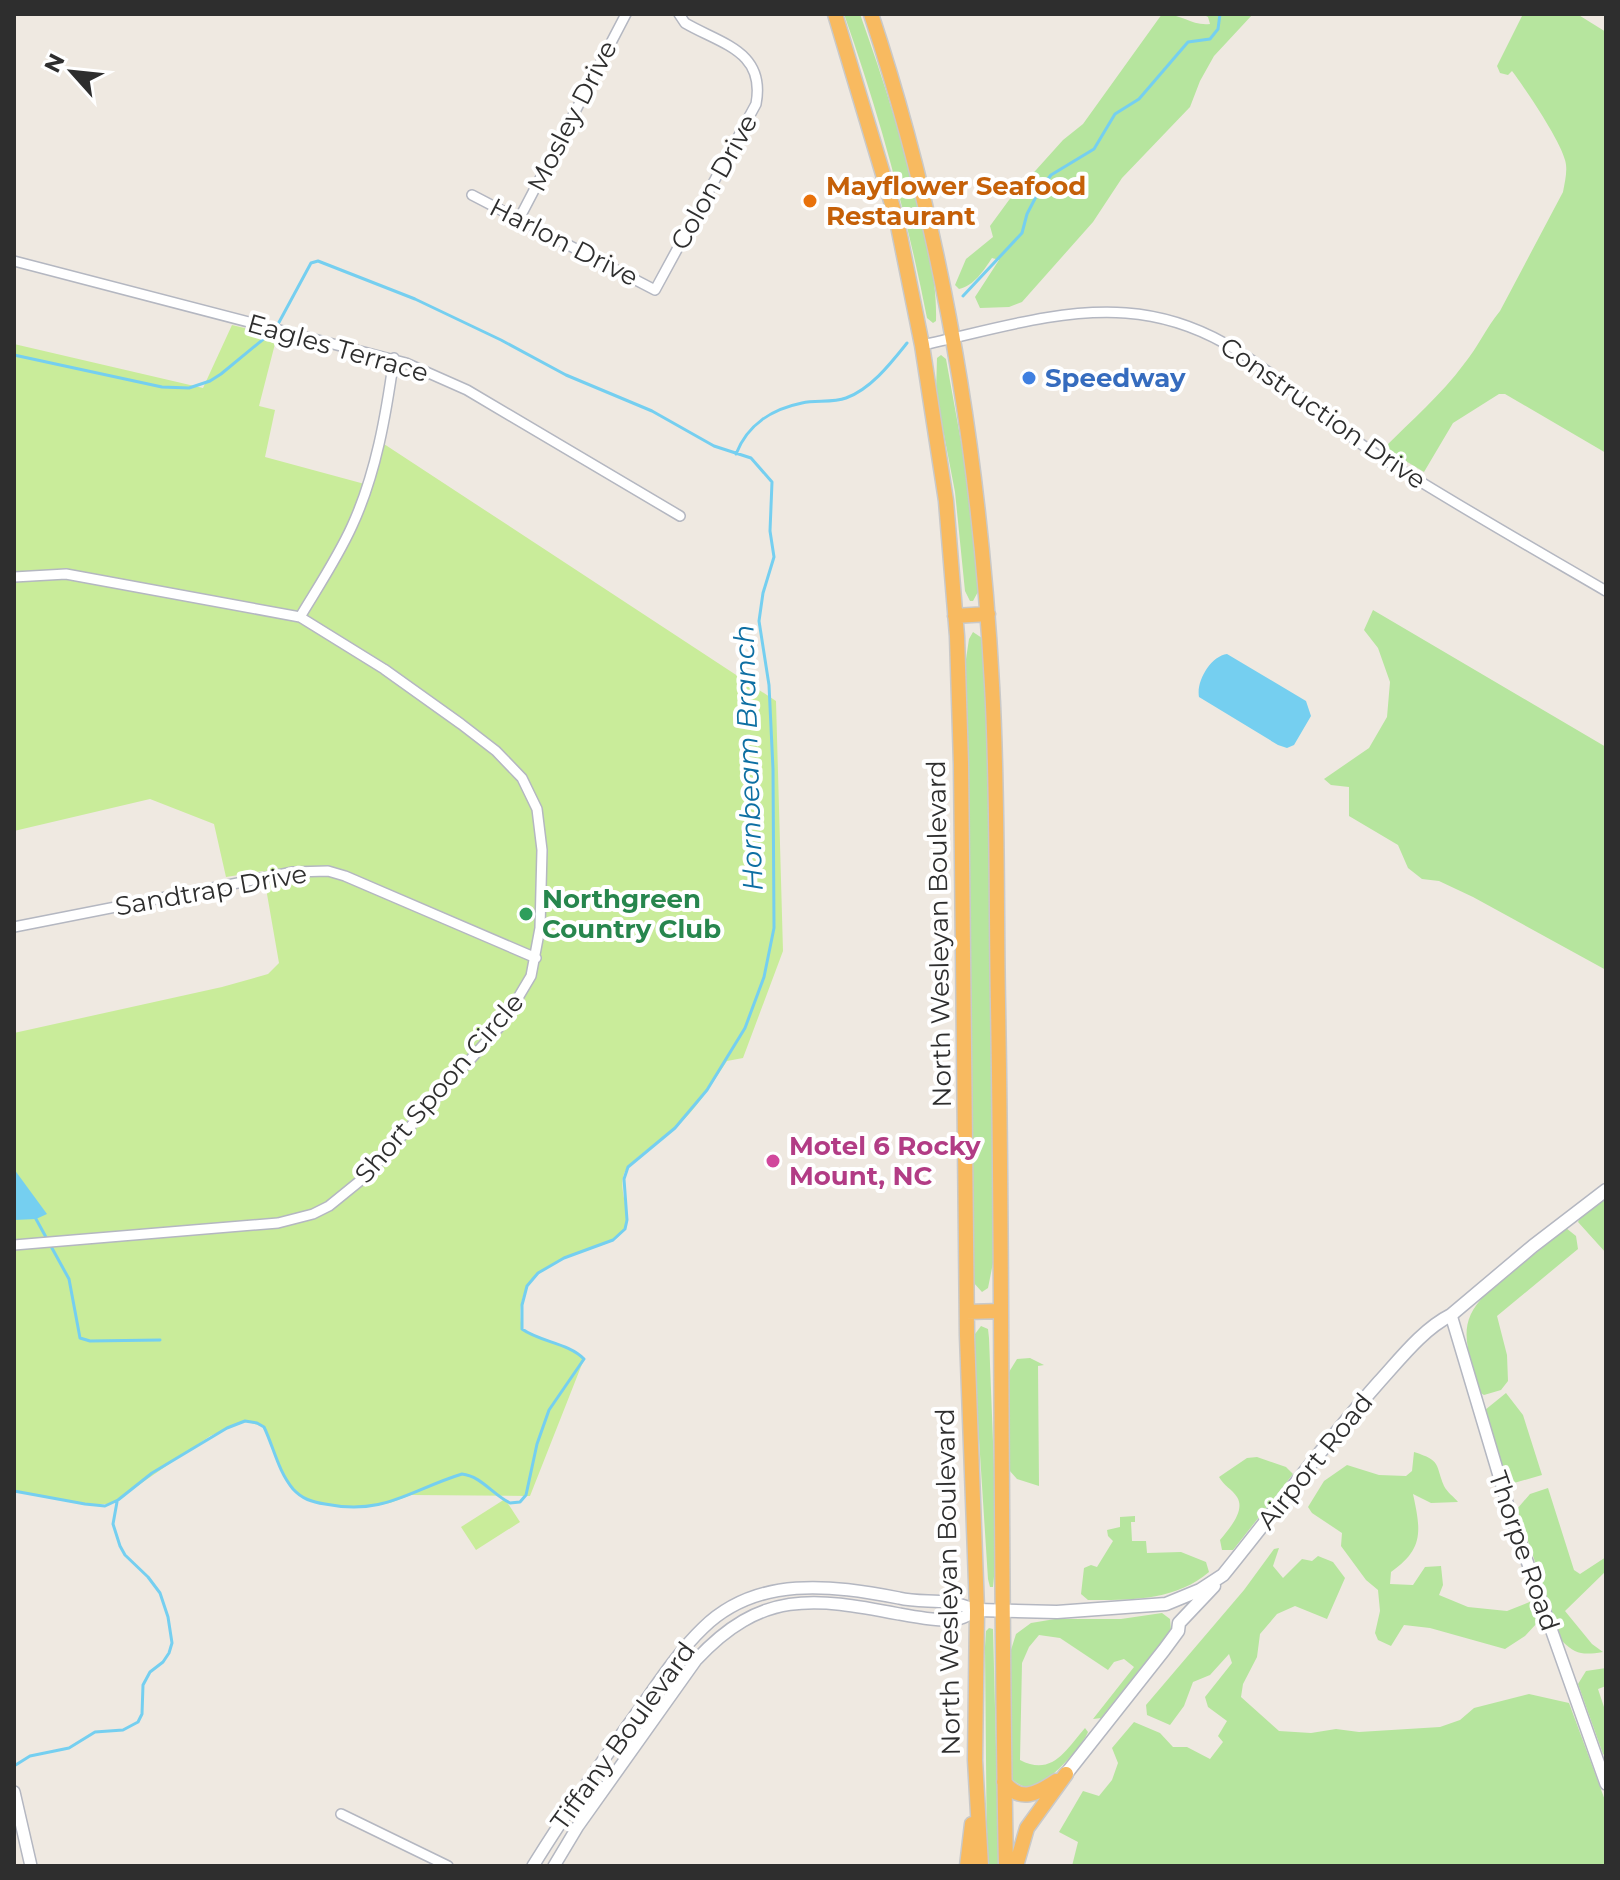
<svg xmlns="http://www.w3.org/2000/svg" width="1620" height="1880" viewBox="0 0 1620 1880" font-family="Montserrat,sans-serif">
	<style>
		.green { fill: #b6e59e }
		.pitch { fill: #c9ec9a }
		.water { fill: #75cff0 }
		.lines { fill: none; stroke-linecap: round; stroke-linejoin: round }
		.stream { stroke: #75cff0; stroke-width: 3 }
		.minor-casing { stroke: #b4b7c1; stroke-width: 12 }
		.tertiary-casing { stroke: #b4b7c1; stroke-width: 14 }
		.secondary-casing { stroke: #b4b7c1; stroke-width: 15 }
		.trunk-casing { stroke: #c9c9c9; stroke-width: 17 }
		.minor { stroke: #fff; stroke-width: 9 }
		.tertiary { stroke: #fff; stroke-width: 11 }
		.secondary { stroke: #fff; stroke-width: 12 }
		.trunk { stroke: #f8ba60; stroke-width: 14 }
		.food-dot { fill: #e8710a; stroke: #fff; stroke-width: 3 }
		.shop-dot { fill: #3f7fe0; stroke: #fff; stroke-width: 3 }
		.leisure-dot { fill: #2e9e5b; stroke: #fff; stroke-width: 3 }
		.hotel-dot { fill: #d1479c; stroke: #fff; stroke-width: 3 }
		.labels { text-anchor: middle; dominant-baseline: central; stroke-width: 8; stroke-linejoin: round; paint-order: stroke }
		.street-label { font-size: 26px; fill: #2e2e2e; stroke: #fff }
		.food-label { font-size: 26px; font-weight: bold; fill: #c56008; stroke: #fff; text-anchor: start }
		.shop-label { font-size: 26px; font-weight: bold; fill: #366cbe; stroke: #fff; text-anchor: start }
		.leisure-label { font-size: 26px; font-weight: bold; fill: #27864d; stroke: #fff; text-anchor: start }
		.hotel-label { font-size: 26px; font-weight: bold; fill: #b23c85; stroke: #fff; text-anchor: start }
		.water-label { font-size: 28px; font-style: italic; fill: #0d6fa3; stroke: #fff }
	</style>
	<rect width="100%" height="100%" fill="#efe9e1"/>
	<path class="green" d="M 844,14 L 860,14 C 884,81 905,148 921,217 C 929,254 937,283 936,321 L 933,323 L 927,318 C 907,216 879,113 844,14 Z
		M 1162,14 C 1182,14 1192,26 1210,24 L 1208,17 L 1202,14 L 1253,14 L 1214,56 L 1200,81 L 1190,107 L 1122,178 L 1093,222 L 1022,302 L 1009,307 L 980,308 L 975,297 L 999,260 L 992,258 C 984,270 974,286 959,289 L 955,285 L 966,259 L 993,237 L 990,226 L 1009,200 L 1063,140 L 1083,124 Z
		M 1523,14 L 1577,14 L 1606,32 L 1606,453 L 1505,394 L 1499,394 L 1453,423 L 1424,472 L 1384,448 C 1411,421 1441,395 1464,364 C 1478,347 1486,328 1500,311 L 1563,192 C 1565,181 1568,170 1565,160 C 1560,140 1525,88 1512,71 L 1508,75 L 1500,73 L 1497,66 Z
		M 941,355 L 946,359 L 970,491 L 980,588 L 973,601 L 970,601 L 965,591 L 955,492 L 936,393 L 937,358 Z
		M 1373,610 L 1606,747 L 1606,970 L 1473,897 L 1439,881 L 1422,879 L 1408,868 L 1398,845 L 1349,816 L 1349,787 L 1331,785 L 1324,779 L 1369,748 L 1387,717 L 1390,682 L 1378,648 L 1364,630 Z
		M 973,632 L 982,638 C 995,844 992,1052 994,1258 L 988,1288 L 982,1292 L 973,1282 L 965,666 L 969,639 Z
		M 1606,1199 L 1606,1253 L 1578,1222 L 1581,1216 Z
		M 1566,1228 L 1576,1236 L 1578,1249 L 1497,1316 L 1507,1355 L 1508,1381 L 1501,1390 L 1484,1395 L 1479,1392 C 1470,1351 1453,1326 1486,1294 Z
		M 981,1326 L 988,1329 L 989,1338 L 997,1545 L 993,1587 L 990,1587 L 988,1579 L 973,1345 L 975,1334 Z
		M 1030,1358 L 1044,1365 L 1038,1366 L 1039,1486 L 1017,1479 L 1009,1470 L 1009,1372 L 1017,1359 Z
		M 1506,1393 L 1523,1415 L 1542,1475 L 1514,1483 L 1507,1480 L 1504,1475 L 1485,1410 Z
		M 1414,1452 C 1442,1461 1435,1464 1444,1486 C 1447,1492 1454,1497 1458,1502 L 1431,1503 L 1413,1494 C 1421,1531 1424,1549 1391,1572 L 1390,1584 L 1413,1585 L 1425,1567 L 1441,1566 L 1443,1585 L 1439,1595 L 1468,1607 L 1507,1611 L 1532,1601 L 1538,1622 L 1525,1636 L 1505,1649 L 1430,1628 L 1404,1625 L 1391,1646 L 1378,1640 L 1375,1633 L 1380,1611 L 1378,1590 L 1366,1580 L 1341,1546 L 1342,1533 L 1312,1513 L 1308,1507 L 1324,1481 L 1347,1465 L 1379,1475 L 1406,1476 L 1412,1471 Z
		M 1257,1457 L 1286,1467 L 1293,1474 L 1233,1550 L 1222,1550 L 1220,1540 C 1228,1530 1246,1511 1237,1497 C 1232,1489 1224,1486 1219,1477 L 1247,1458 Z
		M 1548,1488 L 1574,1570 L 1580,1574 L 1606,1557 L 1606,1571 L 1565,1611 L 1592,1644 L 1603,1652 C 1584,1655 1576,1655 1562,1641 L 1517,1509 L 1530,1494 Z
		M 1135,1516 L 1135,1522 L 1131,1522 L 1132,1541 L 1146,1541 L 1147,1553 L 1181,1552 L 1206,1562 L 1209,1572 C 1175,1601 1130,1600 1088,1600 L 1081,1594 L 1084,1568 L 1091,1565 L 1097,1567 L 1113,1541 L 1108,1536 L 1107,1530 L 1120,1527 L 1120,1517 Z
		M 1279,1548 L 1273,1566 L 1283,1578 L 1302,1559 L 1312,1561 L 1318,1556 L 1333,1562 L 1345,1578 L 1327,1619 L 1295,1606 L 1277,1614 L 1260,1634 L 1257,1657 L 1243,1684 L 1241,1697 L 1279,1731 L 1311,1733 L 1336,1729 L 1359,1732 L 1440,1727 L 1460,1720 L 1474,1708 L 1529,1694 L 1569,1703 L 1606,1803 L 1606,1866 L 1072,1866 L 1078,1842 L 1059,1832 L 1083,1791 L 1099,1796 L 1112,1780 L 1118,1763 L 1112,1748 L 1134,1722 L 1160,1733 L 1173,1747 L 1187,1747 L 1210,1759 L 1223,1742 L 1218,1736 L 1227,1721 L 1208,1707 L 1205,1697 L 1232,1663 L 1229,1654 L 1210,1675 L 1193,1682 L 1184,1706 L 1170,1725 L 1147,1715 L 1146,1705 L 1244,1590 L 1274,1549 Z
		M 1162,1613 L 1170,1619 L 1171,1630 L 1101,1718 L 1093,1719 L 1134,1667 L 1124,1659 L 1114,1662 L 1108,1670 L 1060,1638 L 1039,1635 L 1029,1647 L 1022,1663 L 1020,1760 C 1052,1777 1066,1750 1085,1728 L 1088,1732 C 1082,1747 1050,1781 1034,1787 C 1025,1789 1017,1784 1011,1778 L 1010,1653 L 1016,1634 L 1031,1623 L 1055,1619 L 1121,1619 Z
		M 989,1628 L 993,1629 L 999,1866 L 987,1866 L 985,1647 L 986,1631 Z
		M 1606,1668 L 1606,1686 L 1598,1689 L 1606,1713 L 1606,1757 L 1603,1754 L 1578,1684 L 1586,1671 Z"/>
	<path class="pitch" d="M 232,325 L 277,336 L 259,406 L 275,410 L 265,457 L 372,486 L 384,444 L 776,701 L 783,951 L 743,1058 L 727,1061 C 711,1085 696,1110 674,1129 C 660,1142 639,1153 627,1168 C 612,1189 640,1219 617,1238 C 610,1244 597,1246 588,1249 C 550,1263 512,1279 522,1329 C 540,1342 570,1343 584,1359 L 530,1496 L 411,1495 L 390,1503 L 368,1507 L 333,1506 L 309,1501 L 296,1492 L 283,1474 L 264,1427 L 245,1421 L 210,1436 L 111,1504 L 85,1504 L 14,1491 L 14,1033 L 222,987 L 268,974 L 279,963 L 263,871 L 226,877 L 214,824 L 150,799 L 14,831 L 14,344 L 203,388 Z
		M 505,1499 L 520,1522 L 476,1550 L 461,1527 Z"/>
	<path class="water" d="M 1227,654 L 1306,701 L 1311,716 L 1294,745 L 1287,748 L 1278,745 L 1199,697 C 1196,681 1211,656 1227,654 Z
		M 14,1169 L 47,1214 L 36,1219 L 14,1220 Z"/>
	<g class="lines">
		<path class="stream" d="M 963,296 L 1022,233 L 1027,214 L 1039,191 L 1051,175 L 1094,149 L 1115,114 L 1139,99 L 1188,42 L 1210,39 L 1218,29 L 1220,14
			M 14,355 L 162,387 L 189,388 L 210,381 L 221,374 L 272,332
			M 736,454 C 747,425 772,409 802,403 C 816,400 833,403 846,398 C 871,389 891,363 907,343
			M 36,1219 L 69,1279 L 80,1338 L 90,1341 L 160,1340
			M 14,1491 L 85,1504 L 105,1506 L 118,1500 L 152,1473 L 227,1428 L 245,1421 L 257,1423 L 264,1427 C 274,1448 278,1471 293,1489 C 302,1499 312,1502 325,1504 C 384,1516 410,1490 462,1474 C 481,1476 493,1495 510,1503 L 520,1502 L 526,1495 L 537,1444 L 549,1410 L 584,1359 C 569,1343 540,1342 522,1329 L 522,1305 L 527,1286 L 538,1273 L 564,1258 L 613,1240 L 625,1229 L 627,1220 L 624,1179 L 628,1167 L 675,1128 L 707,1090 L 745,1028 L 764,977 L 774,928 L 773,769 L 769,685 L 759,621 L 763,593 L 774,557 L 770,531 L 772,482 L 751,458 L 714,446 L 652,411 L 566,375 L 501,340 L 415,299 L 318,261 L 311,263 L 277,326
			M 14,1766 L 30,1756 L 69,1748 L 95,1732 L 123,1730 L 138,1722 L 142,1714 L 143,1685 L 150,1672 L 163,1662 L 169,1653 L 172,1643 L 168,1617 L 160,1593 L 148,1577 L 125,1555 L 120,1546 L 113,1524 L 117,1502"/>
		<defs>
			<path id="minor" d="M 472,195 L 655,290 L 756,104 C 766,51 721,44 685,23 L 679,14
				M 519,219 L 626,14
				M 14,261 L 406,363 L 467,390 L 680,516
				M 922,345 C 988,331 1058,308 1126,313 C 1236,321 1291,400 1376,454 C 1451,502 1529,546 1606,591
				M 14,577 L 66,574 L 300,617 L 384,669 L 461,724 L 496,751 L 522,778 L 537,809 L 542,850 L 540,928 L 531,976 L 503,1023 L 366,1176 L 329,1206 L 313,1214 L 278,1223 L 14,1245
				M 300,617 C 318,587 338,557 352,526 C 376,474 386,415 394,358
				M 14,927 L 293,872 L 328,871 L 345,876 L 536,958
				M 341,1814 L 448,1866"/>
			<path id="tertiary" d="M 1451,1315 L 1511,1516 L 1606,1784
				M 14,1792 L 31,1866
				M 533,1866 C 565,1814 600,1764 636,1714 C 657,1685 677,1653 703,1628 C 757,1575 832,1585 899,1598 C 915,1602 931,1600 948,1602 C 957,1603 967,1607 977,1610
				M 554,1866 L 578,1826 L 696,1660 C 761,1590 813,1597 899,1614 C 915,1617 946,1623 961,1618 C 966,1617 972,1612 977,1610"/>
			<path id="secondary" d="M 977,1610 L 1057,1612 L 1166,1604 L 1200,1590 L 1223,1575 C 1275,1511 1324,1444 1379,1382 C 1400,1359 1423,1329 1451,1315 L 1533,1246 L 1606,1190
				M 1066,1774 L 1164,1650 L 1178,1631 L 1179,1623 L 1214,1586"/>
			<path id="trunk" d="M 835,14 L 897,221 L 922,345 L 946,501 L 957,636 L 961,764 L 967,1336 L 977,1610 L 975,1760 L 981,1866
				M 871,14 C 943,231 980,457 992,685 C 998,791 996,898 998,1004 C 1003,1291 1000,1579 1006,1866
				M 955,616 L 988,614
				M 967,1312 L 1001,1311
				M 1004,1782 C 1020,1803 1037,1794 1056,1781
				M 967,1866 L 972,1824
				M 1016,1866 L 1027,1828 L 1066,1774"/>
		</defs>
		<use href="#minor" class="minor-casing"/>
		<use href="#tertiary" class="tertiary-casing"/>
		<use href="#secondary" class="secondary-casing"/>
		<use href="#trunk" class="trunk-casing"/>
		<use href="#minor" class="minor"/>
		<use href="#tertiary" class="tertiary"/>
		<use href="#secondary" class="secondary"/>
		<use href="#trunk" class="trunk"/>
	</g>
	<circle class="food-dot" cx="810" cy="201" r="8"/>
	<circle class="shop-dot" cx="1029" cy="378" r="8"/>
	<circle class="leisure-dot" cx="526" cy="914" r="8"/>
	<circle class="hotel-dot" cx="773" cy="1161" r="8"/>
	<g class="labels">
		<g class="street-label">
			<text transform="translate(572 116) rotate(-63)">Mosley Drive</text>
			<text transform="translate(714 182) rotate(-61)">Colon Drive</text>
			<text transform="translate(564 242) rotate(27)">Harlon Drive</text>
			<text transform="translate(338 348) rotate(16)">Eagles Terrace</text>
			<text transform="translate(1323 413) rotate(35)">Construction Drive</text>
			<text transform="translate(211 890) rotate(-10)">Sandtrap Drive</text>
			<text transform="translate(939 934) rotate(-91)">North Wesleyan Boulevard</text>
			<text transform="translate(439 1088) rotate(-49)">Short Spoon Circle</text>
			<text transform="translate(1315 1461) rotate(-51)">Airport Road</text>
			<text transform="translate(1524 1551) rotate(71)">Thorpe Road</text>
			<text transform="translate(948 1582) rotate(-91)">North Wesleyan Boulevard</text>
			<text transform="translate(623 1736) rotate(-54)">Tiffany Boulevard</text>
		</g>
		<g class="food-label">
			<text x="826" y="186">Mayflower Seafood<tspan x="826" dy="30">Restaurant</tspan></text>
		</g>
		<g class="shop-label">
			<text x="1045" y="378">Speedway</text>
		</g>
		<g class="leisure-label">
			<text x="542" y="899">Northgreen<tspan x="542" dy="30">Country Club</tspan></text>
		</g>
		<g class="hotel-label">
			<text x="789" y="1146">Motel 6 Rocky<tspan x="789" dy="30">Mount, NC</tspan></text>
		</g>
		<g class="water-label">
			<text transform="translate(748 758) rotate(-92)">Hornbeam Branch</text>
		</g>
	</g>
	<rect width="1620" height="1880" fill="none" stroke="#2e2e2e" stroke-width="32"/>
	<g transform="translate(72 72) rotate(297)" stroke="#ffffff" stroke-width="6" paint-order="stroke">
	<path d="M0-6L14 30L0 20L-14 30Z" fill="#2e2e2e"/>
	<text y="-12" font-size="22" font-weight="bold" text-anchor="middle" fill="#2e2e2e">N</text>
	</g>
</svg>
